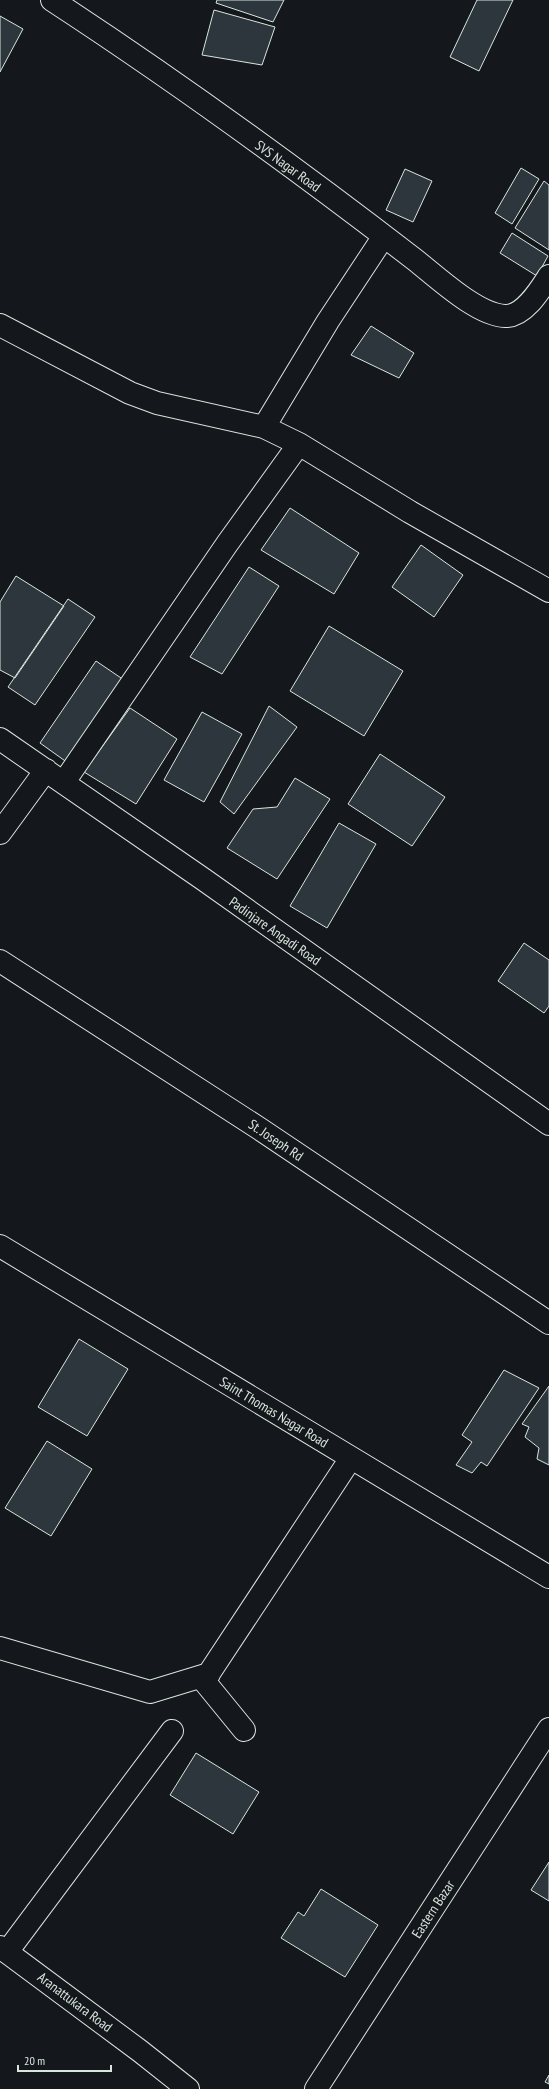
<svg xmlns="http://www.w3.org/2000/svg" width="549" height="2089" viewBox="0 0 549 2089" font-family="'PT Sans Narrow',sans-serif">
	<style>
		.building { fill: #2c363c; stroke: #d8e6dc }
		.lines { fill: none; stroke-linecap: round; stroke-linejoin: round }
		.street-casing { stroke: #d8e6dc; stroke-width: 24 }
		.secondary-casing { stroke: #d8e6dc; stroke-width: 24 }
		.street { stroke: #14181c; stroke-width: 22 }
		.secondary { stroke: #14181c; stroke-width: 22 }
		.labels { text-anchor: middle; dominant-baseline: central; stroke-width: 3; stroke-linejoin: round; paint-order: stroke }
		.street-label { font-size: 14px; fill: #d8e6dc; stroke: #14181c }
	</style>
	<rect width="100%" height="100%" fill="#14181c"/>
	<path class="building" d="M 217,0 L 284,0 L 273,22 L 216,3 Z
		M 477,0 L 513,0 L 479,71 L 450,57 Z
		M 214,10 L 275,27 L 262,65 L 202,55 Z
		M 0,16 L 23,29 L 0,72 Z
		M 521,168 L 539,179 L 512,224 L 495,213 Z
		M 405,169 L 432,181 L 413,222 L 386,210 Z
		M 544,181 L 549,185 L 549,250 L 515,228 Z
		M 512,233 L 548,256 L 537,276 L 500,253 Z
		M 371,326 L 414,353 L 399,378 L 351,355 Z
		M 290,508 L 359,553 L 334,594 L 261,550 Z
		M 421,545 L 463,575 L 434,617 L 392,587 Z
		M 249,567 L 279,586 L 222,674 L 190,657 Z
		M 16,576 L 64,606 L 15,678 L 0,670 L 0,602 Z
		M 68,599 L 95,617 L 35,705 L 8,687 Z
		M 329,626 L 403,671 L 364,736 L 290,691 Z
		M 96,661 L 124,680 L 68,763 L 40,743 Z
		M 269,706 L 297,727 L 234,814 L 220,802 Z
		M 130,708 L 177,739 L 136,804 L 84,772 Z
		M 202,712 L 242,734 L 204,802 L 164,780 Z
		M 380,754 L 445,797 L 412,846 L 348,804 Z
		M 295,778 L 330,799 L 277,879 L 227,848 L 253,809 L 277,807 Z
		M 339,823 L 376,844 L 327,928 L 290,906 Z
		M 524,943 L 549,960 L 549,1006 L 544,1013 L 498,981 Z
		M 79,1339 L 128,1369 L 87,1436 L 38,1407 Z
		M 504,1370 L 539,1388 L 487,1466 L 481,1462 L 472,1473 L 456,1465 L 472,1442 L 462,1435 Z
		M 549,1386 L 549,1465 L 537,1459 L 539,1448 L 525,1437 L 529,1427 L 522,1424 Z
		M 47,1441 L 92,1469 L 51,1536 L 5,1508 Z
		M 196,1753 L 259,1792 L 233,1834 L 170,1795 Z
		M 549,1862 L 549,1901 L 531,1890 Z
		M 321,1889 L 378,1925 L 345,1977 L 281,1938 L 298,1912 L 304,1916 Z
		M 549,2075 L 549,2084 L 545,2082 Z"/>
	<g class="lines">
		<defs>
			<path id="street" d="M 52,0 C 176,81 297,169 414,259 C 437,277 477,315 505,316 C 524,317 540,290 549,276
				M 0,325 L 130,393 L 157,403 L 264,427 L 299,444 L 410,512 L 549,591
				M 264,427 L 328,321 L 384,236
				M 0,739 L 203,879 L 549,1124
				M 64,782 L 227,544 L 299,444
				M 0,833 L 46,770
				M 0,961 L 260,1129 L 549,1323
				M 0,1246 L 549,1577
				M 0,1648 L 150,1692 L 209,1674
				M 244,1730 L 204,1681 L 351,1458
				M 7,1952 L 172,1731
				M 316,2089 L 549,1729"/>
			<path id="secondary" d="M 0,1947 L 140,2051 L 188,2089"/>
		</defs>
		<use href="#street" class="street-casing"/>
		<use href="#secondary" class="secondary-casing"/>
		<use href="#street" class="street"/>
		<use href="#secondary" class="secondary"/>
	</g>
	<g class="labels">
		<g class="street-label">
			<text transform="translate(288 166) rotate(36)">SVS Nagar Road</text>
			<text transform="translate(275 931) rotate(35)">Padinjare Angadi Road</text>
			<text transform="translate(276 1140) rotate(34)">St. Joseph Rd</text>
			<text transform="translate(274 1412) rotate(31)">Saint Thomas Nagar Road</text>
			<text transform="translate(433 1909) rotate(-57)">Eastern Bazar</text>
			<text transform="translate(75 2002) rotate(37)">Aranattukara Road</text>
		</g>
	</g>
	<path d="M18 2065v6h93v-6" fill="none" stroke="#d8e6dc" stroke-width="2"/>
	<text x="24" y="2065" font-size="12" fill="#d8e6dc" stroke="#14181c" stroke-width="3" paint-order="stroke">20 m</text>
</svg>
